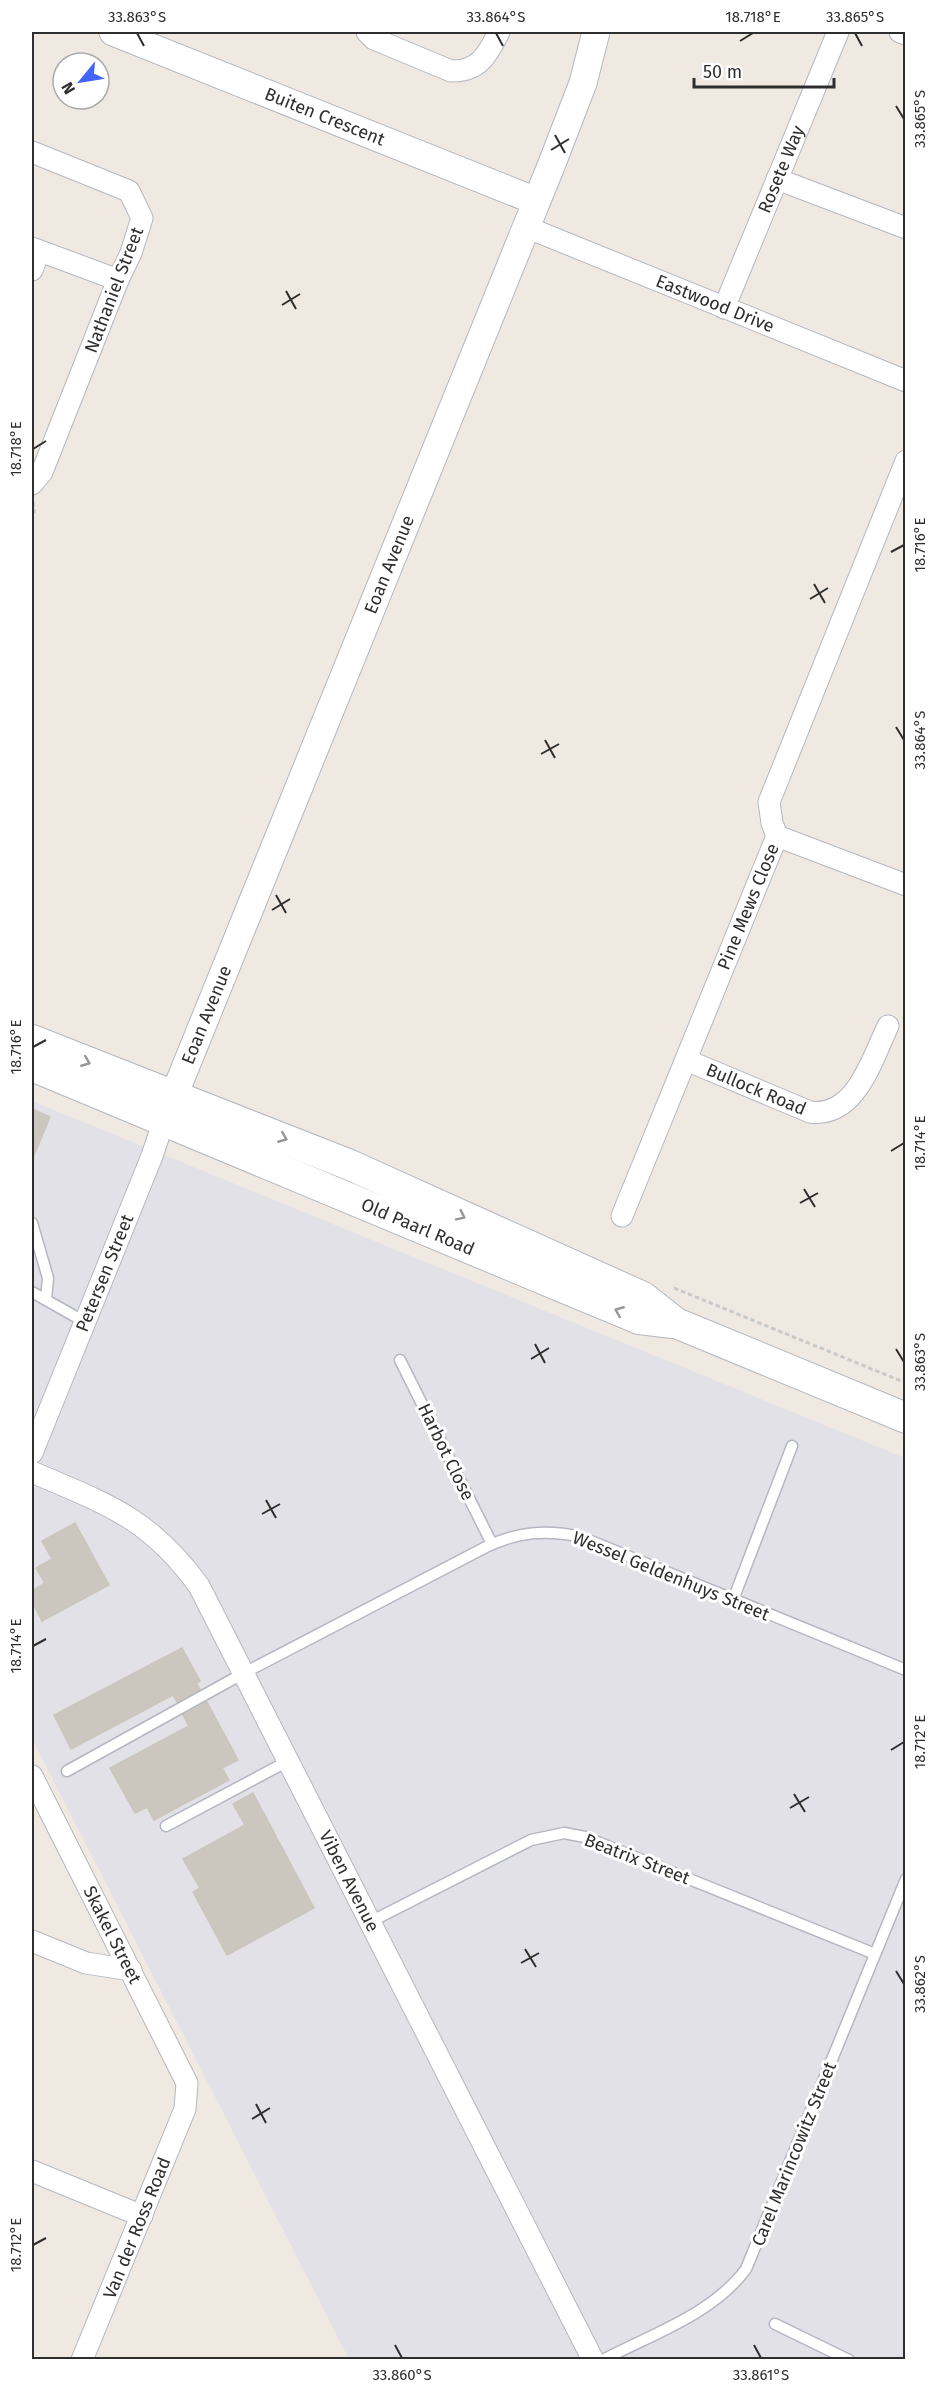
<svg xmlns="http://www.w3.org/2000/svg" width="937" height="2391" viewBox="0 0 937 2391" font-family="'Fira Sans',sans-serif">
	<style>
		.industrial { fill: #e3e1e8 }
		.building { fill: #cbc7bf; stroke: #cbc5ba; stroke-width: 1.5 }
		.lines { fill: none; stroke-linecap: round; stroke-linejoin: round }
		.service-casing { stroke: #b4b7c1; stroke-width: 13 }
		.minor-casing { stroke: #b4b7c1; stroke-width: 23 }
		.tertiary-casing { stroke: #b4b7c1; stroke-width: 29 }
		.secondary-casing { stroke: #b4b7c1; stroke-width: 32 }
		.path { stroke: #c9c9c9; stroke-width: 3; stroke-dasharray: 4.5 3; stroke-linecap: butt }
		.service { stroke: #fff; stroke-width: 10 }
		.minor { stroke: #fff; stroke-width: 21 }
		.tertiary { stroke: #fff; stroke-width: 27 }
		.secondary { stroke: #fff; stroke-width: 30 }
		.oneway { stroke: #969696 }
		.ticks { fill: none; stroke: #2e2e2e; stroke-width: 2 }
		.labels { text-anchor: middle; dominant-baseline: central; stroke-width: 6; stroke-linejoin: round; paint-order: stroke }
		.street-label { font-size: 18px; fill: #2e2e2e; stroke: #fff }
		.neatline { fill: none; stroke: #2e2e2e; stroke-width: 2 }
		.ticks-label { font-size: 15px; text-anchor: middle; fill: #2e2e2e }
	</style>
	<rect width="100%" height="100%" fill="#efe9e1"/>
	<path class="industrial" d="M 32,1101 L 905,1458 L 905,2359 L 349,2359 L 32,1739 Z"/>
	<path class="building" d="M 32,1109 L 50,1117 L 32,1160 Z
		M 75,1523 L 109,1585 L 42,1621 L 32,1601 L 32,1591 L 45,1583 L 36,1568 L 52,1559 L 42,1541 Z
		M 182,1648 L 200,1681 L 196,1683 L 200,1689 L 177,1702 L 173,1695 L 71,1749 L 54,1715 Z
		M 207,1702 L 238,1760 L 222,1768 L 229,1780 L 154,1820 L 147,1807 L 135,1813 L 110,1768 L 189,1726 L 183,1715 Z
		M 253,1793 L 314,1908 L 227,1955 L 193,1892 L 200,1888 L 183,1859 L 245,1825 L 233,1804 Z"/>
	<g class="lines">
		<defs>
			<path id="service" d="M 32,1223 L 48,1278 L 46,1300 L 85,1322
				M 32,1292 L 46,1300
				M 400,1360 L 492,1544
				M 733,1600 L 792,1446
				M 67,1771 L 244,1673 L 486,1547 C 517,1532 546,1529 581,1537 L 906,1670
				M 166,1826 L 288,1761
				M 370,1922 L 531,1840 L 564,1833 L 585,1837 L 875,1954
				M 775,2324 L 849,2360
				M 603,2360 C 652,2334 713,2314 746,2269 L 906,1879"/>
			<g id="minor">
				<path d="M 367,32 L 374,39 L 451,71 C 479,72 488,54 499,32"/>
				<path d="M 900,32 L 906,34"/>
				<path d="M 32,152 L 129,191 L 142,218 L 131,253 L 118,280 L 42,472 L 32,484"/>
				<path d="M 777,179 L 906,228"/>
				<path id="s1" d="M 526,227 L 906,381"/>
				<path d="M 32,248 L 118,280"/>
				<path d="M 32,270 L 39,251"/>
				<path id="s2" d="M 724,308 L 838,32"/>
				<path d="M 777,836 L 906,885"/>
				<path id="s3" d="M 686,1060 L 810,1112 C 856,1118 872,1059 888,1026"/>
				<path id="s4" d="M 622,1216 L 777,836 L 772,823 L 769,802 L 906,461"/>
				<path id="s5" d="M 32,1453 L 152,1156 L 164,1120"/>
				<path id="s6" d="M 32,1472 C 106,1504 149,1517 199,1586 L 593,2360"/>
				<path id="s7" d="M 32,1776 L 187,2083 L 185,2109 L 82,2360"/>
				<path d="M 32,1941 L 86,1963 L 131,1970"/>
				<path d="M 32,2171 L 142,2216"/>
			</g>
			<g id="tertiary">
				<path id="s8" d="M 113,32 L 536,201"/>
				<path id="s9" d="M 166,1115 L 551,166 L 583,83 L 596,32"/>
			</g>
			<g id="secondary">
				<path d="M 32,1040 L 350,1165 L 643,1297 L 676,1323 L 906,1418"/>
				<path id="s10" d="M 32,1066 L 639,1319 L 673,1323"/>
			</g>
		</defs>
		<use href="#service" class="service-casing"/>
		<use href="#minor" class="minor-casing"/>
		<use href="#tertiary" class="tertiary-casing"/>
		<use href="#secondary" class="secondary-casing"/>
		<path class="path" d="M 32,521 L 35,509 L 33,503
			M 674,1288 L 906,1383"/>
		<use href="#service" class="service"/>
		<use href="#minor" class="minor"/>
		<use href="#tertiary" class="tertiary"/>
		<use href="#secondary" class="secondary"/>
	</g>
	<defs><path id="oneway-chevron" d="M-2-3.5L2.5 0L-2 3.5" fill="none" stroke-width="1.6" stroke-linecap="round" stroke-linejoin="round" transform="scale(1.5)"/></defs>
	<g class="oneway">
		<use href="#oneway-chevron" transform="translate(86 1062) rotate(22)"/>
		<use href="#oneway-chevron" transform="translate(283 1138) rotate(22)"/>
		<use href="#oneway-chevron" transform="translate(461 1216) rotate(26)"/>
		<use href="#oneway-chevron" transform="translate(619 1311) rotate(-158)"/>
	</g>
	<path class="ticks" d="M 137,33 L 144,46M 496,33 L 503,46M 855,33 L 862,46M 740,41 L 753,33M 896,106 L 904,119M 555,135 L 565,153M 551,150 L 569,139M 286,291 L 296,309M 282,305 L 300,294M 33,449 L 46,441M 891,552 L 904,545M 814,584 L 825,603M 810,599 L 828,588M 896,727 L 904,740M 545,740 L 555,758M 541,754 L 559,744M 276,895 L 286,913M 272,910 L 290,899M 33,1047 L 46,1040M 891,1151 L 904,1143M 804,1189 L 815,1207M 800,1203 L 818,1193M 535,1344 L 545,1363M 896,1349 L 904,1362M 531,1359 L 549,1348M 266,1500 L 276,1518M 262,1514 L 280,1504M 33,1646 L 46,1639M 891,1750 L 904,1742M 794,1794 L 805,1812M 790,1808 L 809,1797M 525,1949 L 536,1967M 521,1963 L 539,1953M 896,1971 L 904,1984M 256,2104 L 266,2123M 252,2119 L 270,2108M 33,2245 L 46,2238M 395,2345 L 402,2358M 754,2345 L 761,2358"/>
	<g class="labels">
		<g class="street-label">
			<text stroke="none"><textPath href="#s8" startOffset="228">Buiten Crescent</textPath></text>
			<text stroke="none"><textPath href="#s2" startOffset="150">Rosete Way</textPath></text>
			<text transform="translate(114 290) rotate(-69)">Nathaniel Street</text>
			<text stroke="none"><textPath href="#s1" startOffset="204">Eastwood Drive</textPath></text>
			<text stroke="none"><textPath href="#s9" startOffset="594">Eoan Avenue</textPath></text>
			<text stroke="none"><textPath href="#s4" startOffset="334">Pine Mews Close</textPath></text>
			<text stroke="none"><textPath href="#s9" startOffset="108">Eoan Avenue</textPath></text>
			<text stroke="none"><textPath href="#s3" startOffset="76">Bullock Road</textPath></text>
			<text stroke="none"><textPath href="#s10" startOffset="418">Old Paarl Road</textPath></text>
			<text stroke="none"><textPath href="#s5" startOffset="194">Petersen Street</textPath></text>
			<text transform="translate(446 1452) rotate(64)">Harbot Close</text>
			<text transform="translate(671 1576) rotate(22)">Wessel Geldenhuys Street</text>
			<text transform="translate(637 1859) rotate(21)">Beatrix Street</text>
			<text stroke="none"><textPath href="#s6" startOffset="537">Viben Avenue</textPath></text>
			<text stroke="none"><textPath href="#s7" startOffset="178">Skakel Street</textPath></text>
			<text transform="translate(794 2154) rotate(-68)">Carel Marincowitz Street</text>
			<text transform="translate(137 2228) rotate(-68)">Van der Ross Road</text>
		</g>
	</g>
	<rect width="937" height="2391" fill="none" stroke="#ffffff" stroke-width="66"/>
	<g transform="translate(81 81) rotate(240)"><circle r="28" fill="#ffffff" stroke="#ababab" stroke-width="1.5"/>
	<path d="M0-4.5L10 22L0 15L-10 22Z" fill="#4264fb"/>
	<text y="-9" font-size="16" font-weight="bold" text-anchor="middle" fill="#2e2e2e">N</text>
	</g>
	<path d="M694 78v9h140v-9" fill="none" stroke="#2e2e2e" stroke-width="3"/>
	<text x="703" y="78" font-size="18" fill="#2e2e2e" stroke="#ffffff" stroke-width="4.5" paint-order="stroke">50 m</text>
	<rect x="33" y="33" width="871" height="2325" class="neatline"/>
	<g class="ticks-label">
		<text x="137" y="22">33.863°S</text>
		<text x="496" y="22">33.864°S</text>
		<text x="753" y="22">18.718°E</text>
		<text x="855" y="22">33.865°S</text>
		<text transform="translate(920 119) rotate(-90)" y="5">33.865°S</text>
		<text transform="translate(16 449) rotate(-90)" y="5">18.718°E</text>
		<text transform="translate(920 545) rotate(-90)" y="5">18.716°E</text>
		<text transform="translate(920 740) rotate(-90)" y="5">33.864°S</text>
		<text transform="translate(16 1047) rotate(-90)" y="5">18.716°E</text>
		<text transform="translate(920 1143) rotate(-90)" y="5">18.714°E</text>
		<text transform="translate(920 1362) rotate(-90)" y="5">33.863°S</text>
		<text transform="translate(16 1646) rotate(-90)" y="5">18.714°E</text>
		<text transform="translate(920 1742) rotate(-90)" y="5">18.712°E</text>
		<text transform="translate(920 1984) rotate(-90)" y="5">33.862°S</text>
		<text transform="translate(16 2245) rotate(-90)" y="5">18.712°E</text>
		<text x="402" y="2380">33.860°S</text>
		<text x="761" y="2380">33.861°S</text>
	</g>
</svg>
